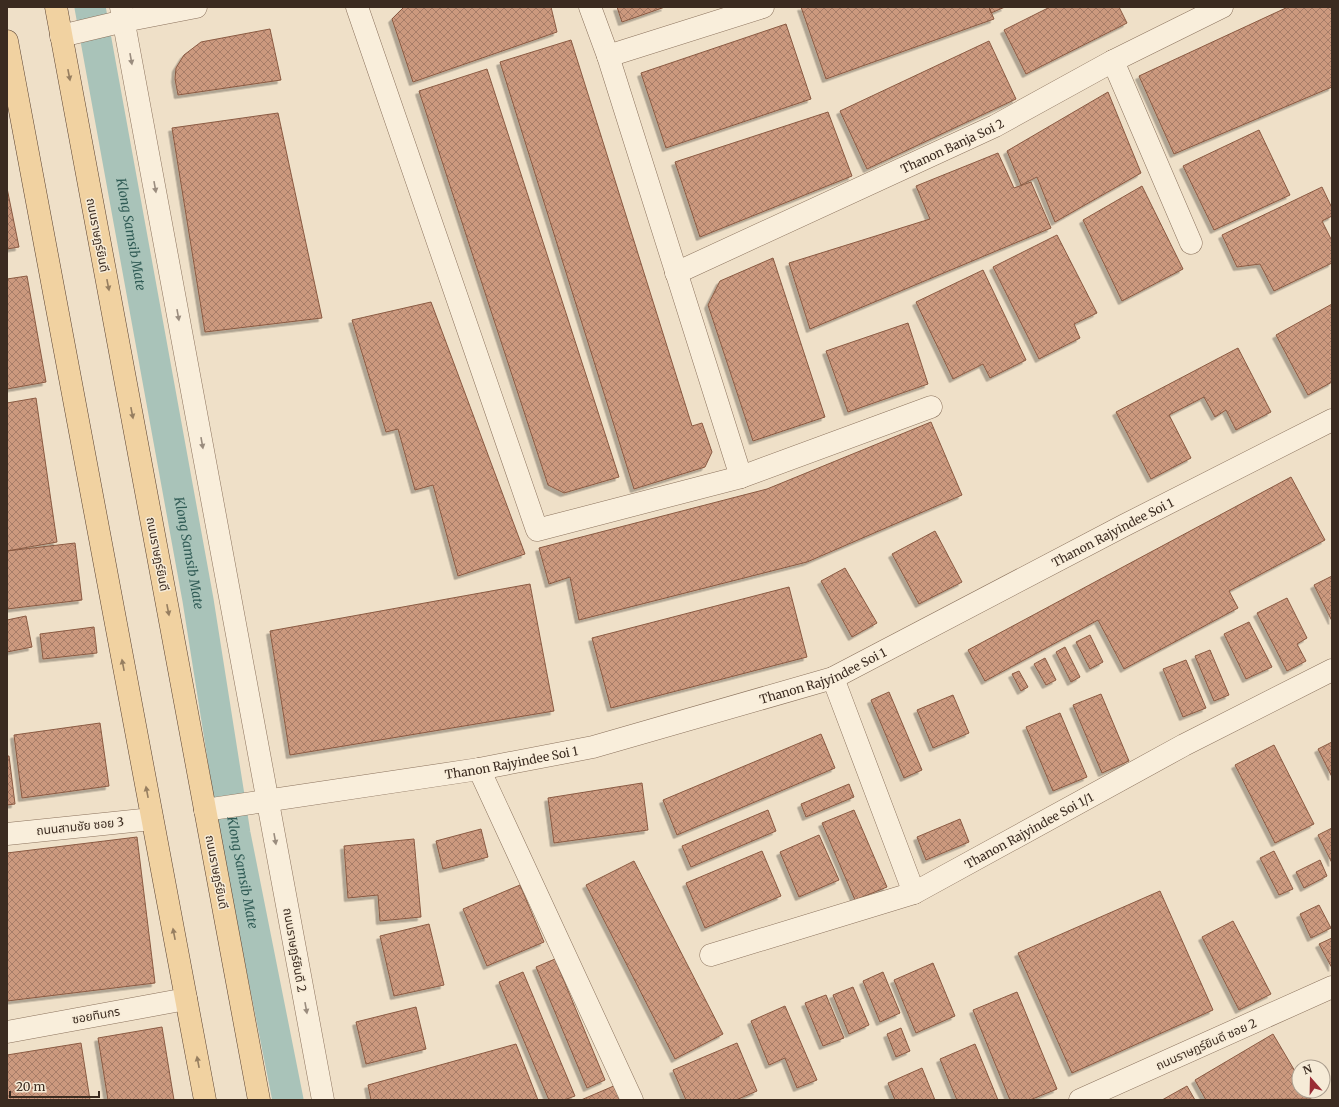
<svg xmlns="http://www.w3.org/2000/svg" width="1339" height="1107" viewBox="0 0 1339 1107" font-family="Merriweather,'Noto Sans Thai',serif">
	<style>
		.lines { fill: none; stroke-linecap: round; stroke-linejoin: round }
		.canal { stroke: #a9c3b9; stroke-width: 31 }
		.building { fill: url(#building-cross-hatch); stroke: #8a5a42; filter: url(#shadow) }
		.minor-casing { stroke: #8b725d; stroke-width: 23 }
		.major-casing { stroke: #594131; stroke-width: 23 }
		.minor { stroke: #f9eedb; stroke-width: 22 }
		.major { stroke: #f1d2a1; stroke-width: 22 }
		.oneway { fill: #9a8c7e }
		.oneway2 { fill: #967e60 }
		.labels { text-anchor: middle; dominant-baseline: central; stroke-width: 3; stroke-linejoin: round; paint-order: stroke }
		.street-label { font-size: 12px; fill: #3b2b20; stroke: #f6ebd7 }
		.water-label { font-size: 13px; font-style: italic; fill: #305b55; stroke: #f6ebd7 }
	</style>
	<defs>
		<pattern id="building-cross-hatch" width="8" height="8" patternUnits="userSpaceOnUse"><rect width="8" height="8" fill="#cc997e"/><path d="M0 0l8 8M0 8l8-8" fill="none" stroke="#a77d67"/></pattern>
		<filter id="shadow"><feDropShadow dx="-3.5" dy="3.5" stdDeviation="0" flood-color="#0004"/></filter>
	</defs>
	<rect width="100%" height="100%" fill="#efe0c8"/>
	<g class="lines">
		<path class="canal" id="s1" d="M 90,7 L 198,600 L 235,834 L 288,1100"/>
	</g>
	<path class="building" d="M 404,7 L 551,7 L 557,32 L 413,82 L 392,19 Z
		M 617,7 L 665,7 L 622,22 Z
		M 801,7 L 989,7 L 994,19 L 826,79 Z
		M 989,7 L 1005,7 L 991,13 Z
		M 1050,7 L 1119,7 L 1127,23 L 1026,74 L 1004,30 Z
		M 1288,7 L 1332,7 L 1332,87 L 1174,154 L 1139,76 Z
		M 786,24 L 811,99 L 666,148 L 641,73 Z
		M 270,29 L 281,80 L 178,95 L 175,79 L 176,68 L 184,55 L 201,42 Z
		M 571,40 L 692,426 L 702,423 L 712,452 L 705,467 L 634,489 L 500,62 Z
		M 989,41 L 1016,99 L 867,169 L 840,111 Z
		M 487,69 L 619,477 L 564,493 L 548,485 L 419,91 Z
		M 1108,92 L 1141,173 L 1055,222 L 1037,177 L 1021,185 L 1007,151 Z
		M 828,112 L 852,176 L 700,237 L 675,162 Z
		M 278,113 L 322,318 L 205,332 L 172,128 Z
		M 1259,130 L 1290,195 L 1214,230 L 1183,166 Z
		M 998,153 L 1014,188 L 1031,182 L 1051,228 L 810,329 L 789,263 L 930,219 L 916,186 Z
		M 1142,186 L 1183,269 L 1122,301 L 1083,220 Z
		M 1322,187 L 1332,208 L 1332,216 L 1322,221 L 1332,241 L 1332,263 L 1274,291 L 1260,264 L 1237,267 L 1222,235 Z
		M 7,188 L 19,247 L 7,249 Z
		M 1057,235 L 1097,313 L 1074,324 L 1080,338 L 1039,359 L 993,267 Z
		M 773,258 L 825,417 L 753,441 L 708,305 L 720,281 Z
		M 983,270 L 1026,360 L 990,378 L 983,364 L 953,379 L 916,302 Z
		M 27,276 L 46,382 L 7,389 L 7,279 Z
		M 431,302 L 525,554 L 458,576 L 433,485 L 415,490 L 398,429 L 386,432 L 352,320 Z
		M 1332,304 L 1332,382 L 1308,395 L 1276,335 Z
		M 908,323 L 928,384 L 848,412 L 826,351 Z
		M 1238,348 L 1271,412 L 1236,430 L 1226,410 L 1215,417 L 1204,397 L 1169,415 L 1191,458 L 1151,479 L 1116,412 Z
		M 36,398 L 57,542 L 7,551 L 7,403 Z
		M 931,422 L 962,495 L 807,562 L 579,620 L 570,577 L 549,584 L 539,548 L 767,489 Z
		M 1291,477 L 1325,540 L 1229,591 L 1238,608 L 1124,669 L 1098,620 L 985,681 L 968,650 Z
		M 935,531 L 962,582 L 919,604 L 892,554 Z
		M 75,543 L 82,600 L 7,609 L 7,551 Z
		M 845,568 L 877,623 L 852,637 L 821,581 Z
		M 1332,576 L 1332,621 L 1314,585 Z
		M 530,584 L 554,711 L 290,755 L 270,631 Z
		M 789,587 L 807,657 L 611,708 L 592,638 Z
		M 1287,598 L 1307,638 L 1297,644 L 1306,661 L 1287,671 L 1257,613 Z
		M 26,616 L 32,647 L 7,652 L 7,620 Z
		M 1249,622 L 1272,667 L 1246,679 L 1224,634 Z
		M 94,627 L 97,653 L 43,659 L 40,634 Z
		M 1090,635 L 1103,662 L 1090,669 L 1076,642 Z
		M 1065,647 L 1080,677 L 1071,682 L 1056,652 Z
		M 1210,650 L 1229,695 L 1214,701 L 1195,656 Z
		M 1045,658 L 1056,680 L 1046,685 L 1034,664 Z
		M 1186,660 L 1206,708 L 1183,717 L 1163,669 Z
		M 1019,671 L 1028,687 L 1021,691 L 1012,674 Z
		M 889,692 L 922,770 L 904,778 L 871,700 Z
		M 1101,694 L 1129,761 L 1102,773 L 1073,705 Z
		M 953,695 L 969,733 L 933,748 L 917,710 Z
		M 1060,713 L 1087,777 L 1053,791 L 1026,727 Z
		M 100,723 L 109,786 L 22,798 L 14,735 Z
		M 821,734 L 835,768 L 677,835 L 663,800 Z
		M 1332,742 L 1332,777 L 1318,749 Z
		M 1274,745 L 1314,824 L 1275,843 L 1235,765 Z
		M 7,756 L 9,756 L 15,804 L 7,805 Z
		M 642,783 L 648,830 L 554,843 L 548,798 Z
		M 849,784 L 854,797 L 806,817 L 801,804 Z
		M 768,810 L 776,831 L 691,867 L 682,846 Z
		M 854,810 L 887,887 L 855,900 L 822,823 Z
		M 960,819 L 969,842 L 926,860 L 917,837 Z
		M 1332,828 L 1332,863 L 1318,835 Z
		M 481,829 L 488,857 L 443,869 L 436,841 Z
		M 819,835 L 839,880 L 799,897 L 780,852 Z
		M 137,837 L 155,983 L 7,1001 L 7,853 Z
		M 414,839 L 421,917 L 380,921 L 378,895 L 348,898 L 344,846 Z
		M 762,851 L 781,896 L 705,928 L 686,883 Z
		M 1274,851 L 1293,889 L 1279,895 L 1260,858 Z
		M 1320,860 L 1327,876 L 1304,888 L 1296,872 Z
		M 634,861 L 723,1034 L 675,1059 L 586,885 Z
		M 520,885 L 544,942 L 487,966 L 463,909 Z
		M 1160,891 L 1213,1010 L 1072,1073 L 1018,953 Z
		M 1319,905 L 1331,928 L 1311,938 L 1300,914 Z
		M 1233,921 L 1271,994 L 1239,1010 L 1202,937 Z
		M 429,924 L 444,985 L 394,996 L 380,936 Z
		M 1332,938 L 1332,968 L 1319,944 Z
		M 555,959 L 605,1080 L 587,1088 L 536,967 Z
		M 933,963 L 955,1016 L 916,1033 L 894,980 Z
		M 523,972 L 575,1096 L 564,1100 L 549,1100 L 499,982 Z
		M 883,972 L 900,1013 L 880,1022 L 863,981 Z
		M 853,987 L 869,1025 L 849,1034 L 833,995 Z
		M 1017,992 L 1057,1089 L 1030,1100 L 1010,1100 L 973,1010 Z
		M 826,995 L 844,1038 L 823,1046 L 805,1003 Z
		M 785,1006 L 817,1080 L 797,1088 L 785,1058 L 769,1065 L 751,1021 Z
		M 416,1007 L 426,1049 L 366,1064 L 356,1022 Z
		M 162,1027 L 174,1100 L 108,1100 L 98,1038 Z
		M 901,1028 L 910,1051 L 896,1057 L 887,1034 Z
		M 1273,1034 L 1299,1078 L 1299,1091 L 1307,1091 L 1311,1099 L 1206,1100 L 1195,1080 Z
		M 81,1043 L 90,1100 L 7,1100 L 7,1055 Z
		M 737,1043 L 757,1091 L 736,1100 L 686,1100 L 673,1070 Z
		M 516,1044 L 538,1100 L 371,1100 L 368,1085 Z
		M 975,1044 L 998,1100 L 957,1100 L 940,1059 Z
		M 922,1068 L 935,1100 L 895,1100 L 888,1083 Z
		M 616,1085 L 623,1100 L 581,1100 Z
		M 1187,1086 L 1195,1100 L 1162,1100 Z"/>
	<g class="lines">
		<defs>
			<g id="minor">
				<path d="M 121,7 L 323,1100"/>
				<path d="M 357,7 L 537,530 L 741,477 L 931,407"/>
				<path d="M 590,7 L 608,56 L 741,477"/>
				<path d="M 61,36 L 124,21 L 196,7"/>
				<path d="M 608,56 L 763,7"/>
				<path d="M 1113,61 L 1191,243"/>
				<path id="s2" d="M 676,273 L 995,126 L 1113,61 L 1222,7"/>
				<path d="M 833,678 L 914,893"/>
				<path d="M 479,769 L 632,1100"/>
				<path id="s3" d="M 205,810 L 479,769 L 593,747 L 833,678 L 1125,525 L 1332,420"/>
				<path d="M 7,834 L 152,819"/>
				<path id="s4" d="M 711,955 L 914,893 L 1184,745 L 1332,670"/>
				<path d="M 7,1032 L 186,999"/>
				<path d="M 1080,1100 L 1332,987"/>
			</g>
			<path id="major" d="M 56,7 L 259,1100
				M 7,41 L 205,1100"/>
		</defs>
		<use href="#minor" class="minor-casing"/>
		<use href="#major" class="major-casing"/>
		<use href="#minor" class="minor"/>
		<use href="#major" class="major"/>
	</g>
	<defs><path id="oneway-solid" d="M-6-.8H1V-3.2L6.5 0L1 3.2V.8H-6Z"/></defs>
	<g class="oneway">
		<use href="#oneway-solid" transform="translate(131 59) rotate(80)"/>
		<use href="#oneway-solid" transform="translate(155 187) rotate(80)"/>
		<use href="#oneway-solid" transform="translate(178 315) rotate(80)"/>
		<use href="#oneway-solid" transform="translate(202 443) rotate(80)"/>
		<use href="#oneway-solid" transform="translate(275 839) rotate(80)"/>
		<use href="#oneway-solid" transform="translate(306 1008) rotate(80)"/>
	</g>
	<g class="oneway2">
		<use href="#oneway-solid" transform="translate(69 75) rotate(79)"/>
		<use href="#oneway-solid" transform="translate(108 285) rotate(79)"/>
		<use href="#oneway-solid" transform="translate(132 413) rotate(79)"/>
		<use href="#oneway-solid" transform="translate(168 610) rotate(79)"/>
		<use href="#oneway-solid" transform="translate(123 665) rotate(-101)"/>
		<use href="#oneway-solid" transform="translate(147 792) rotate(-101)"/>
		<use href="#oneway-solid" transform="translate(174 934) rotate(-101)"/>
		<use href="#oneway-solid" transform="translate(198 1062) rotate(-101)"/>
	</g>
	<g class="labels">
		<g class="street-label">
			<text stroke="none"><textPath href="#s2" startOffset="304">Thanon Banja Soi 2</textPath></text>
			<text transform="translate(98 235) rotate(79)">ถนนราษฎร์ยินดี</text>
			<text stroke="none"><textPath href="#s3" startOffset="958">Thanon Rajyindee Soi 1</textPath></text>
			<text transform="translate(158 554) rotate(79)">ถนนราษฎร์ยินดี</text>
			<text stroke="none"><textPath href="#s3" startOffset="634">Thanon Rajyindee Soi 1</textPath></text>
			<text stroke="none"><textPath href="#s3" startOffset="310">Thanon Rajyindee Soi 1</textPath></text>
			<text transform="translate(80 826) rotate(-6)">ถนนสามชัย ซอย 3</text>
			<text stroke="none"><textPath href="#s4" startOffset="343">Thanon Rajyindee Soi 1/1</textPath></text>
			<text transform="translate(217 872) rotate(79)">ถนนราษฎร์ยินดี</text>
			<text transform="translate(295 950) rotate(80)">ถนนราษฎร์ยินดี 2</text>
			<text transform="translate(96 1015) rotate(-10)">ซอยทินกร</text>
			<text transform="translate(1206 1044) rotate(-24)">ถนนราษฏร์ยินดี ซอย 2</text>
		</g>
		<g class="water-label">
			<text stroke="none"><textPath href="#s1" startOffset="231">Klong Samsib Mate</textPath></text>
			<text stroke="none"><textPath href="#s1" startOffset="555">Klong Samsib Mate</textPath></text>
			<text stroke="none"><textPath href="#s1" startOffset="879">Klong Samsib Mate</textPath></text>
		</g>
	</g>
	<rect width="1339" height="1107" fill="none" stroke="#3b2b20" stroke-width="16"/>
	<g transform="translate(1311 1079) rotate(340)"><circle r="19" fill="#f6ebd7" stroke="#ab9e8e"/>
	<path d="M0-3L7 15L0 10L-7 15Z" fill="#9a2d35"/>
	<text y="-6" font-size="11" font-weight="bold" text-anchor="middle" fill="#3b2b20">N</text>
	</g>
	<path d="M10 1091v6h89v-6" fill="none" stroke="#3b2b20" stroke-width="2"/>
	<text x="16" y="1091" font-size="12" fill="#3b2b20" stroke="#f6ebd7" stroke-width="3" paint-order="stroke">20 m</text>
</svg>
